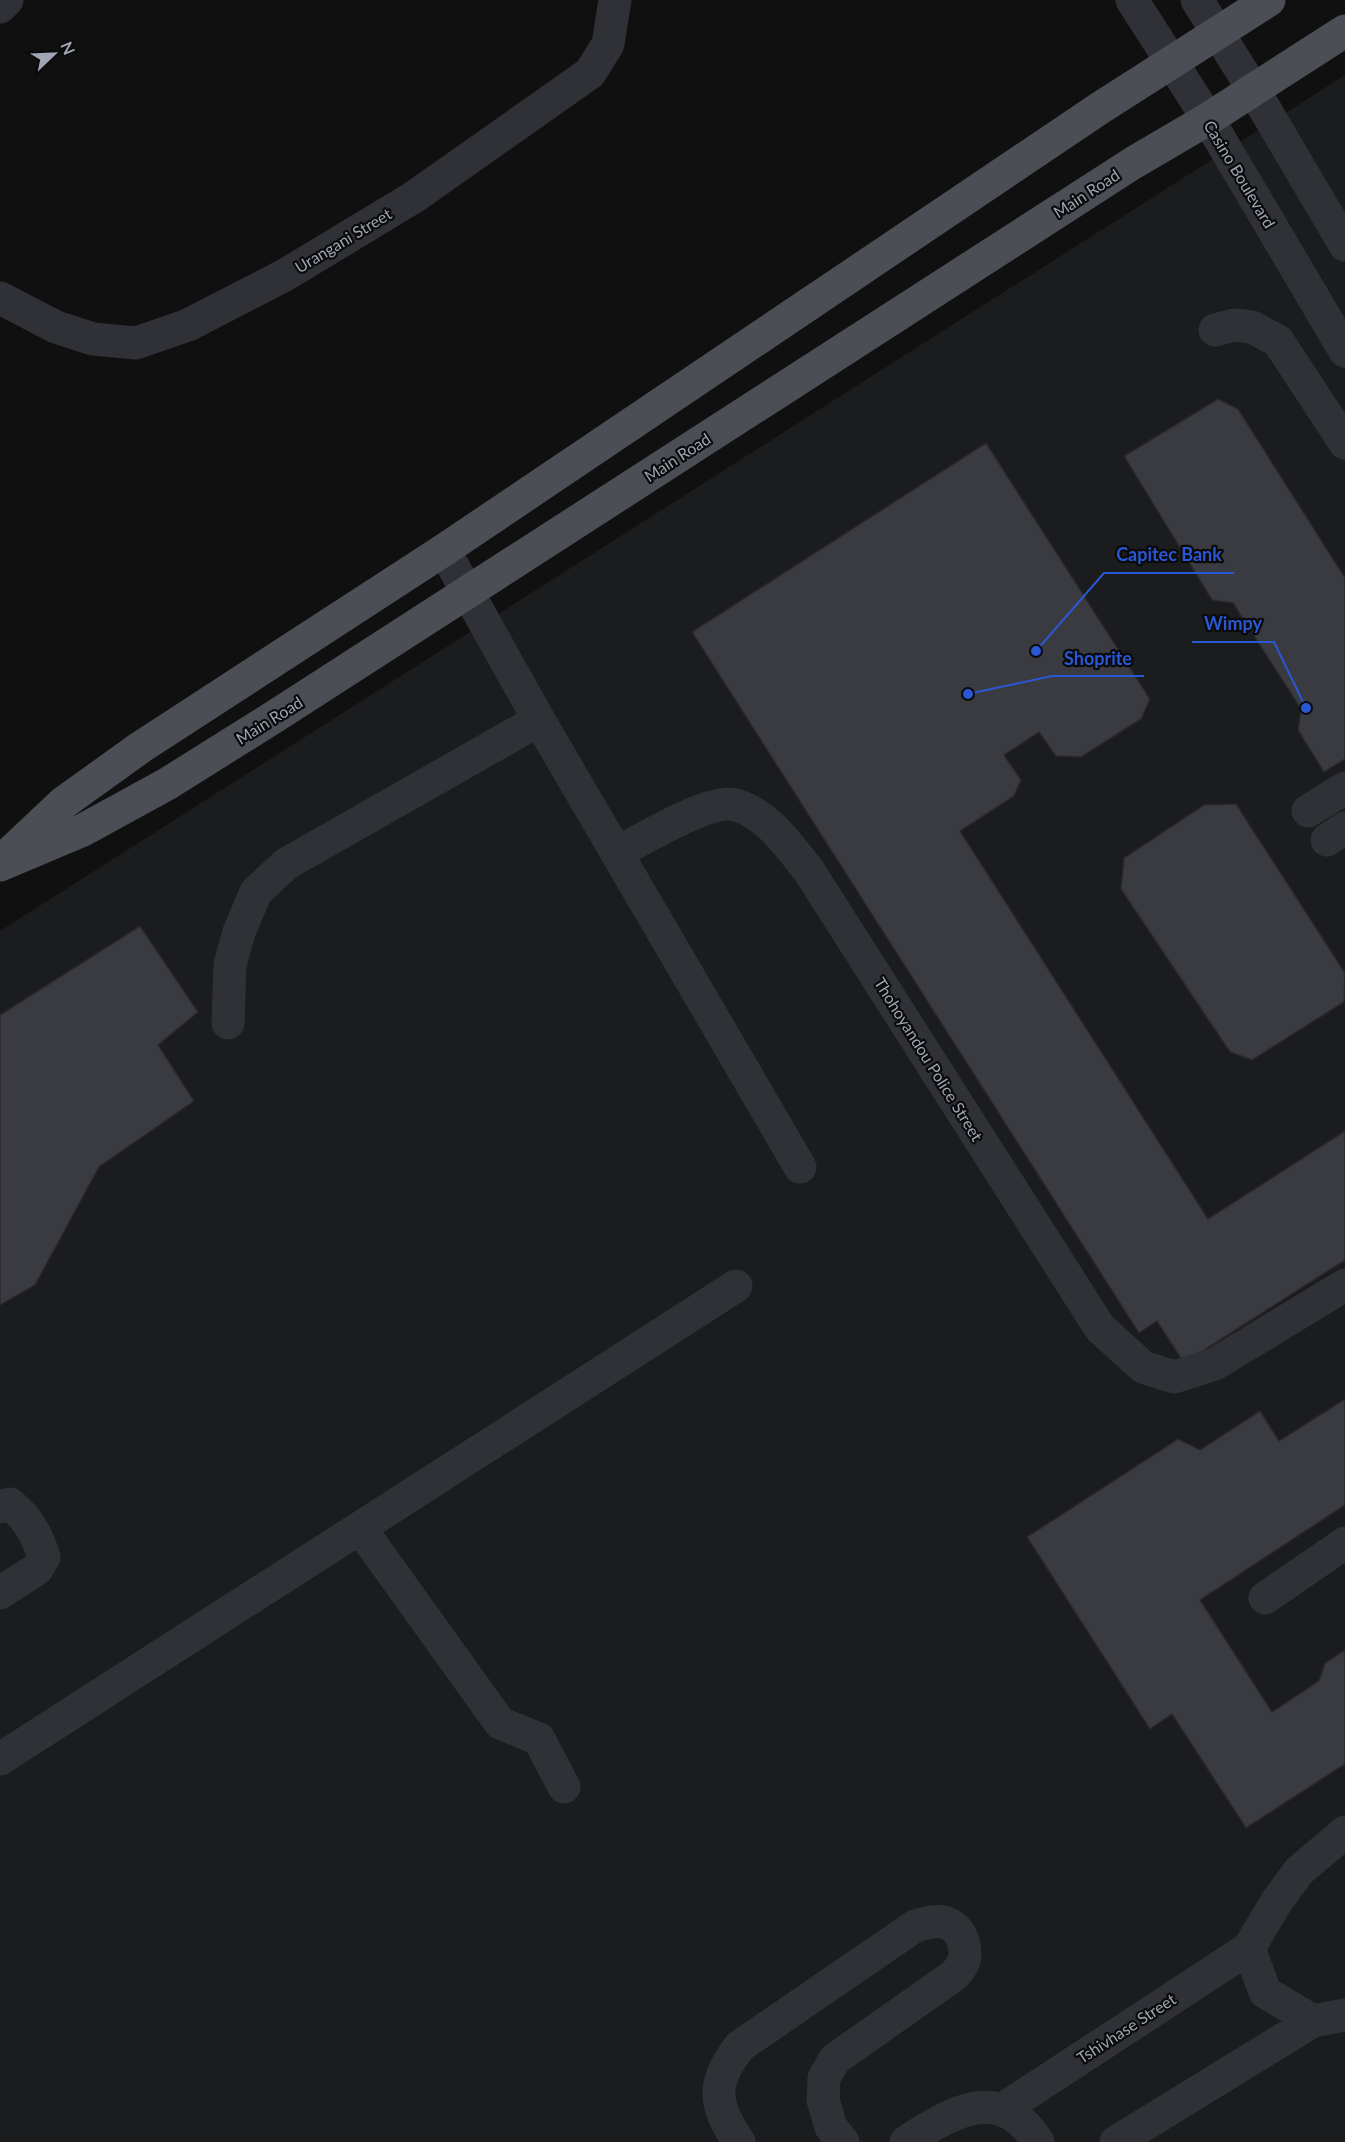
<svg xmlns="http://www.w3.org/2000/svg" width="1345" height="2142" viewBox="0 0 1345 2142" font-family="Lato,sans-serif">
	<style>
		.built { fill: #1b1c1e }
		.building { fill: #3a3b41; stroke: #29292d; stroke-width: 1.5 }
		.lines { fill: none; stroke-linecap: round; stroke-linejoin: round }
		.minor { stroke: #303136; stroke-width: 33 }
		.major { stroke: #4c4e56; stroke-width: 33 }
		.labels { text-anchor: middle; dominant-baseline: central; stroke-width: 4.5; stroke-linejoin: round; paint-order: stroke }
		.street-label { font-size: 16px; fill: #9fa5b3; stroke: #0b0b0c }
		.leader { fill: none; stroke: #2a57d4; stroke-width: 2 }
		.callout-dot { fill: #2a57d4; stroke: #0b0b0c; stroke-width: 2 }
		.callout-label { font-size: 18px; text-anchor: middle; font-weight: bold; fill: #2a57d4; stroke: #0b0b0c; stroke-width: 4.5; stroke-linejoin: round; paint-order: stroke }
	</style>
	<rect width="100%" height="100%" fill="#101011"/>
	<path class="built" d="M 1345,75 L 1345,2142 L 0,2142 L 0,931 Z"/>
	<path class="building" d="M 1218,399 L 1238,409 L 1345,578 L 1345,759 L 1324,772 L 1298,730 L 1301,709 L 1233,603 L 1212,600 L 1124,456 Z
		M 986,443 L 1150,699 L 1141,719 L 1081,757 L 1056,756 L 1039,732 L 1004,755 L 1021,780 L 1014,796 L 960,831 L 1208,1219 L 1345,1131 L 1345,1260 L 1184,1363 L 1157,1321 L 1139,1333 L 692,632 Z
		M 1236,804 L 1345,973 L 1344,1002 L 1252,1060 L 1230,1052 L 1121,889 L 1124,858 L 1204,805 Z
		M 140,926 L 198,1012 L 158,1045 L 194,1101 L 99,1167 L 35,1285 L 0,1305 L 0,1015 Z
		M 1345,1399 L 1345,1505 L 1200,1600 L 1272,1712 L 1319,1681 L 1325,1663 L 1345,1650 L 1345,1764 L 1246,1828 L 1172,1714 L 1150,1729 L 1027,1537 L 1178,1439 L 1200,1450 L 1260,1411 L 1279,1441 Z"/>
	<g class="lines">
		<path class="minor" d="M 1132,0 L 1208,119 L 1345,351
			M 1197,0 L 1253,89 L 1345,245
			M 0,7 L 7,0
			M 0,298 L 56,327 L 93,339 L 136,343 L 188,325 L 285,275 L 414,197 L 590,73 L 608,44 L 615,0
			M 1215,330 L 1234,325 L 1252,327 L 1278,341 L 1345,443
			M 444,550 L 539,720 L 800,1167
			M 1308,811 L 1345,788
			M 1327,840 L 1345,828
			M 617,853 C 641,840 710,798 735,805 C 767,813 790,847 809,871 L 1100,1328 L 1143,1367 L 1174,1377 L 1215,1364 L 1345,1285
			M 228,1023 L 230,964 L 239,932 L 256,892 L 286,864 L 539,720
			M 0,1507 L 10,1504 C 27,1517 38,1537 44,1557 L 37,1569 L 0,1593
			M 360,1528 L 500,1723 L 539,1739 L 564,1787
			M 1265,1598 L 1345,1543
			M 0,1759 L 736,1286
			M 1249,1948 L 1265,1992 L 1313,2021 L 1345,2015
			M 1003,2109 L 1249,1948 L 1277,1901 L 1299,1871 L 1345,1832
			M 739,2142 C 713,2104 711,2083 740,2046 L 915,1926 C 923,1924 934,1920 943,1922 C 961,1925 970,1950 962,1965 C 960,1969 956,1973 953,1976 L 835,2059 L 824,2078 L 823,2100 L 831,2127 L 843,2142
			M 906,2142 C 952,2112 1000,2082 1038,2142
			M 1116,2142 L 1313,2021"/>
		<path class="major" d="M 10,853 L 63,803 L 141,747 L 444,550 L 1100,108 L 1269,0
			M 0,865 L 83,830 L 167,784 L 277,715 L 1133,163 L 1208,119 L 1345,31"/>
	</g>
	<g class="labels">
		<g class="street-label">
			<text transform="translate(1240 174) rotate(59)">Casino Boulevard</text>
			<text transform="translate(1086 193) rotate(-33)">Main Road</text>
			<text transform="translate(343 240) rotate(-31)">Urangani Street</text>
			<text transform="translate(677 457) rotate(-33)">Main Road</text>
			<text transform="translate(269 720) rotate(-32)">Main Road</text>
			<text transform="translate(929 1059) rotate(58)">Thohoyandou Police Street</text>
			<text transform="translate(1126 2028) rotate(-33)">Tshivhase Street</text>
		</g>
	</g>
	<path class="leader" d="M1036 651L1104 573H1234M1306 708L1274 642H1192M968 694L1052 676H1144"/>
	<g class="callout-dot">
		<circle cx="1036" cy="651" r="6"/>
		<circle cx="1306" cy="708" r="6"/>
		<circle cx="968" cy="694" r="6"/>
	</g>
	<g class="callout-label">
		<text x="1169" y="561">Capitec Bank</text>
		<text x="1233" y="630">Wimpy</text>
		<text x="1098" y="665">Shoprite</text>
	</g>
	<g transform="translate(54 54) rotate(67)" stroke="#0b0b0c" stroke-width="4.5" paint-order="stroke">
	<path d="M0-4.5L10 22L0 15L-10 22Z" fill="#9fa5b3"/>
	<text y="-9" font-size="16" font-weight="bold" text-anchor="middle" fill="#9fa5b3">N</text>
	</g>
</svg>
